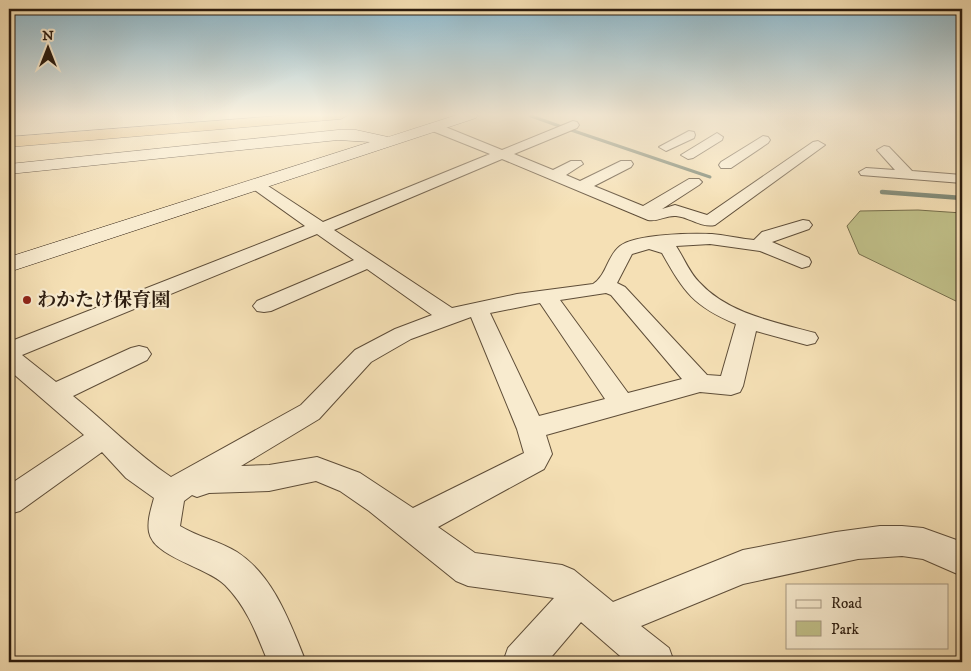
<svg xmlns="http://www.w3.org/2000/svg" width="971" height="671" viewBox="0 0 971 671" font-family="'IM FELL DW Pica','Noto Serif JP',serif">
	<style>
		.green { fill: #c1c18a; stroke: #766e4c }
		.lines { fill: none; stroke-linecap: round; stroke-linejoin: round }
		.stream-far1 { stroke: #707d6b; stroke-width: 3 }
		.stream { stroke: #707d6b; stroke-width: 4.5 }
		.street-casing { stroke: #5e4d38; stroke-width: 2 }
		.secondary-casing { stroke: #2c1c0f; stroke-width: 1 }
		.highway-casing { stroke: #2c1c0f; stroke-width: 1 }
		.street { fill: #f8ebcf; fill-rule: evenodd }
		.secondary { fill: #f8ebcf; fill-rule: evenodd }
		.highway { fill: #eac07a; fill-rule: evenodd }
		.poi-dot { fill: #8f2418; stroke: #f8ebcf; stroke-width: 2 }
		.labels { text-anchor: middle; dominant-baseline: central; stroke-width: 4.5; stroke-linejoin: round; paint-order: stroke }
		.poi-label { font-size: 19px; font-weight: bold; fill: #2c1c0f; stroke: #f8ebcf; text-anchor: start }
	</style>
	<rect width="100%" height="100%" fill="#f5e0b5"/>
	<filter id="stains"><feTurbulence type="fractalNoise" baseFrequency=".004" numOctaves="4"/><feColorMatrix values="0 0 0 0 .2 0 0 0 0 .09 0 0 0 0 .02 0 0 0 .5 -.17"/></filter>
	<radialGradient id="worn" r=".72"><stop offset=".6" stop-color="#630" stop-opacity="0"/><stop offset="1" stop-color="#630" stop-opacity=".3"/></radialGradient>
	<path class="green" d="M 918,210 L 962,213 L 962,304 L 859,254 L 847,226 L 860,211 Z"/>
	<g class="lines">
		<path class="stream-far1" d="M 531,116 L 565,128
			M 571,130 L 710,177"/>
		<path class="stream" d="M 882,192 L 962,198"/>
		<defs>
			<path id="street" d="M 573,121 L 577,122 L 579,125 L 577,128 L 514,154 L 553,170 L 571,161 L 581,161 L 583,164 L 566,175 L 580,181 L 621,161 L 631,161 L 633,164 L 631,167 L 594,186 L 643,206 L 689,179 L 699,179 L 702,182 L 699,185 L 662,209 L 675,205 L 707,215 L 813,142 L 818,141 L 825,145 L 715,225 C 701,228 689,217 676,216 C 666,215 658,222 648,220 L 502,159 L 334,230 L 452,308 L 517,294 L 593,284 C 607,275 607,256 620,246 C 635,234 692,233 712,234 C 726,235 740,239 754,240 L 762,232 L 803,220 L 809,221 L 812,225 L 809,229 L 772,242 L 809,258 L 811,262 L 809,266 L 802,268 L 760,251 L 710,244 L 676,246 C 684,258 689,272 699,282 C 728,314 775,322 815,333 L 818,338 L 815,343 L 807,345 L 756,331 L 743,386 L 740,392 L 731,395 L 700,392 L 546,435 L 552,454 L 544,469 L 438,527 L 475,553 L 562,565 L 574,570 L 613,602 L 743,550 L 836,532 L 880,526 L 902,526 L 923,528 L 962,542 L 962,576 L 923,559 L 902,556 L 858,559 L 743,584 L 641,626 L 669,648 L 674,662 L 627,662 L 581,622 L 547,662 L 503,662 L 508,648 L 554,598 L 468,586 L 456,581 L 369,511 L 340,491 L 316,481 L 269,491 L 209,493 L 197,497 L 192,495 L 184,501 L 180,526 C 198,537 219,541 237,552 C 274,576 290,623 306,662 L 268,662 C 257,635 247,607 225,585 C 207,567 153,557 149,532 C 147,521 151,509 154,498 L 126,478 L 102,452 L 20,511 L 9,514 L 9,485 L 84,435 L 9,370 L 9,342 L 305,226 L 252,188 L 249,185 L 252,182 L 262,182 L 323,222 L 490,154 L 430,130 L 428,127 L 430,124 L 438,124 L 502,150 ZM 317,234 L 354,260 L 257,301 L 253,306 L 257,311 L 264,312 L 271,311 L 367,269 L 432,315 L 395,329 L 355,350 L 301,405 L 171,477 C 136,454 106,422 73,396 L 147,360 L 151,354 L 147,348 L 139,346 L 131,348 L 56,382 L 22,355 ZM 649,249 L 662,253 C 684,292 693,306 736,324 L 721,376 L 707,375 L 625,287 L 617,283 L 632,254 ZM 606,293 L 611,295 L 682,379 L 628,393 L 560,300 ZM 540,303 L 605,399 L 539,416 L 490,313 ZM 471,317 L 517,429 L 524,453 L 413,508 L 360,473 L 317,457 L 269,465 L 241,466 L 319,419 L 371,362 L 411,339 Z
				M 689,131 L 694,132 L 695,135 L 694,138 L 666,151 L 659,147 Z
				M 717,133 L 723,137 L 722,140 L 693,158 L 688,159 L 681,155 Z
				M 763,136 L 768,137 L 770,140 L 768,143 L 731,168 L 721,168 L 719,165 L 721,162 Z
				M 884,146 L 889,147 L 912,171 L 962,175 L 962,183 L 861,175 L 859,172 L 866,168 L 895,170 L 877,150 Z"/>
			<path id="secondary" d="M 457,115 L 478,115 L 476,118 L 9,272 L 9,257 L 370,142 L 338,140 L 9,174 L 9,164 L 338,130 L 356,130 L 388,137 Z"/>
			<path id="highway" d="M 290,115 L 348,115 L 341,119 L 9,147 L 9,137 Z"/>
		</defs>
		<use href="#street" class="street-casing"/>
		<use href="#secondary" class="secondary-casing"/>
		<use href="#highway" class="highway-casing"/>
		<use href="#street" class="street"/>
		<use href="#secondary" class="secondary"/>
		<use href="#highway" class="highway"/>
	</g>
	<linearGradient id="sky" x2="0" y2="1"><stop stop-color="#8ab8ce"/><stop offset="0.55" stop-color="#faf1de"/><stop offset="1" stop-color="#faf1de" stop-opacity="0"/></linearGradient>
	<rect width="971" height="209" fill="url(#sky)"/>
	<circle class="poi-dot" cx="27" cy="300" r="5"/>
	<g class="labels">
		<g class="poi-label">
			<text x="37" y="300">わかたけ保育園</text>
		</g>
	</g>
	<rect width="971" height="671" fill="none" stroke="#f5e0b5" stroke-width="30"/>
	<rect x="10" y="10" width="951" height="651" fill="none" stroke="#2c1c0f" stroke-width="2.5"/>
	<rect x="15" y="15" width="941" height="641" fill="none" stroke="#2c1c0f"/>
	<rect x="786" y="584" width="162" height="65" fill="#f8ebcf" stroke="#a69882"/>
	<rect x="796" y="600" width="25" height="8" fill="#f8ebcf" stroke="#a69882"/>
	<text x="831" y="608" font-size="15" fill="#2c1c0f">Road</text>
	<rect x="796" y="621" width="25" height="15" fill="#c1c18a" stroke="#a69882"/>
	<text x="831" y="634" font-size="15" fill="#2c1c0f">Park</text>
	<g transform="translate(48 48)" stroke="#f8ebcf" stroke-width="4" paint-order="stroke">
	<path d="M0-4L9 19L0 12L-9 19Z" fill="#2c1c0f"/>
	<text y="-8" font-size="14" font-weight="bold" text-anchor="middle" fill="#2c1c0f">N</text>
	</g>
	<rect width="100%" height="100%" filter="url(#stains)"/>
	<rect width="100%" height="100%" fill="url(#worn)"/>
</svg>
